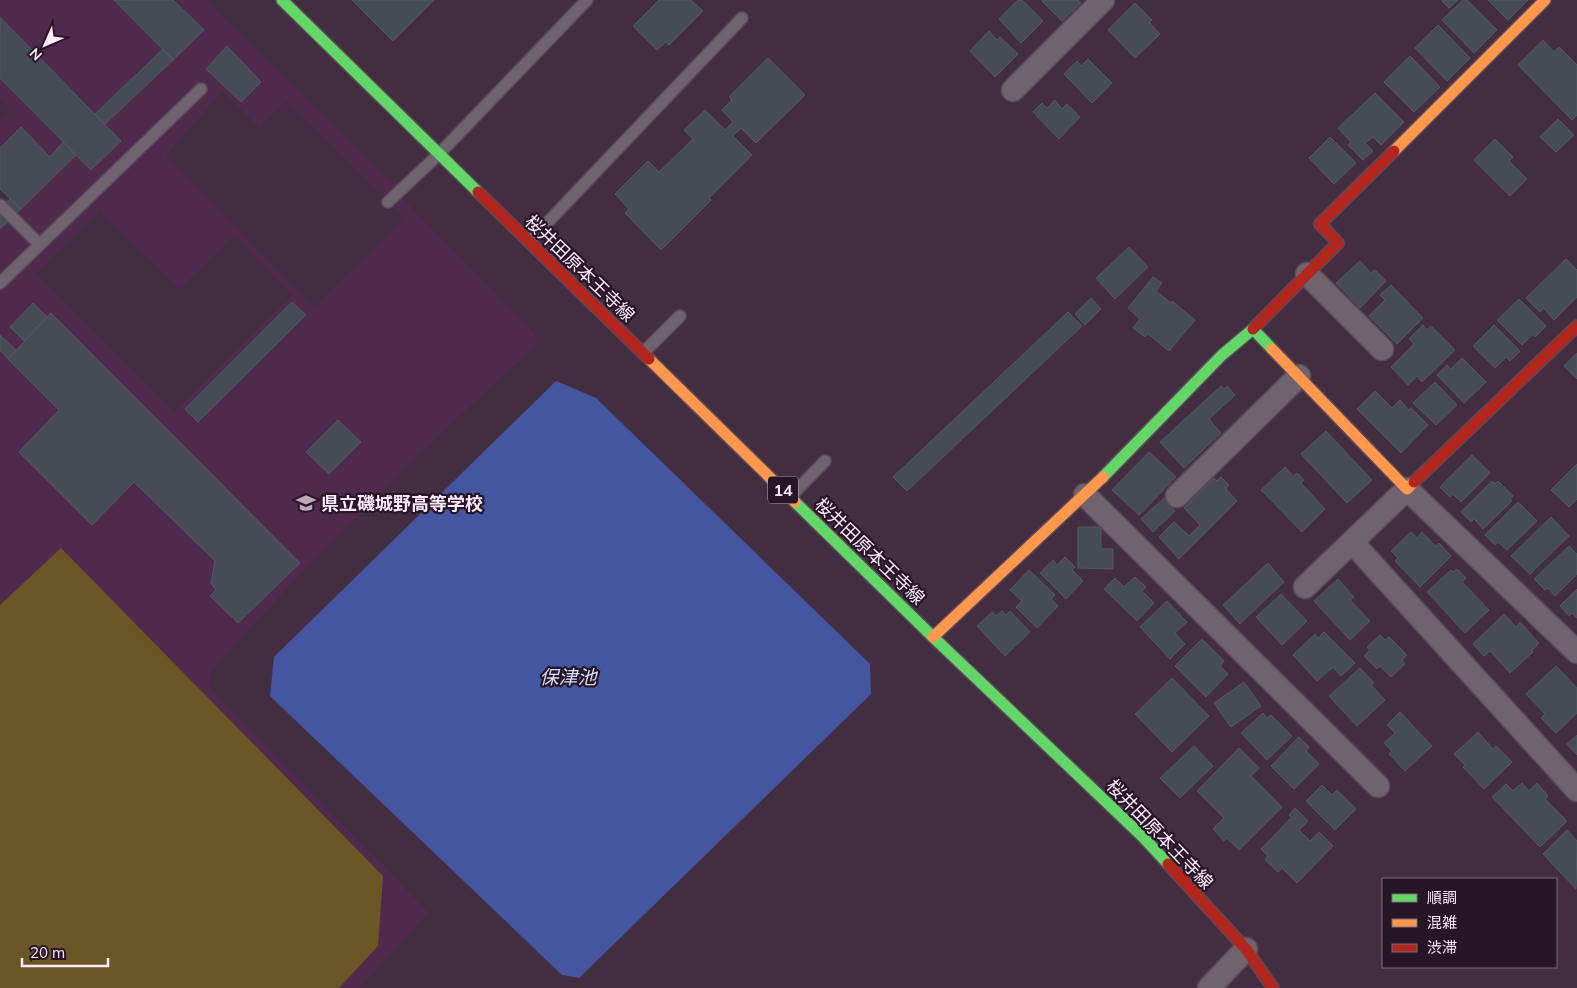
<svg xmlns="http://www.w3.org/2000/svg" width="1577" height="988" viewBox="0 0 1577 988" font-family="Mulish,'Noto Sans JP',sans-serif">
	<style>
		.built { fill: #502a4d; fill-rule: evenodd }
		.green { fill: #6b5725 }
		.water { fill: #4556a0 }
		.building { fill: #454c56; stroke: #545963 }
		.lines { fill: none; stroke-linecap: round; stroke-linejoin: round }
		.lane-casing { stroke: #5a4a58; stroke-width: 14 }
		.street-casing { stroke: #5a4a58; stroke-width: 25 }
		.fast-casing { stroke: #5a4a58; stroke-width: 14 }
		.slow-casing { stroke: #5a4a58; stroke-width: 14 }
		.jam-casing { stroke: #5a4a58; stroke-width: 14 }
		.lane { stroke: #6f636e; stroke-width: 11 }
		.street { stroke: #6f636e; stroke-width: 22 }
		.fast { stroke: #63d668; stroke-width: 11 }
		.slow { stroke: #ff974d; stroke-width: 11 }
		.jam { stroke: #b3261e; stroke-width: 11 }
		.labels { text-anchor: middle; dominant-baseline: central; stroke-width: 4.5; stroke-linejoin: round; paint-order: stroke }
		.shield { fill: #271625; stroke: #bcaaba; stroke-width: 1 }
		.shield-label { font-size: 16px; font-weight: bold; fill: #fceafa }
		.street-label { font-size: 18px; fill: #fceafa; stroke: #271625 }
		.poi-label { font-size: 18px; font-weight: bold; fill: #fceafa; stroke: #271625; text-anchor: start }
		.water-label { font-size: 19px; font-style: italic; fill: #d6def5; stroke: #271625 }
	</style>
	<rect width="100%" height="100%" fill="#422e40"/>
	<path class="built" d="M 0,0 L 26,0 L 28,2 L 30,0 L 114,0 L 163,49 L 95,114 L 0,17 Z
		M 173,0 L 207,0 L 392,183 L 408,204 L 533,332 L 538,344 L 439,435 L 317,556 L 212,670 L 210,688 L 429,913 L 359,988 L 339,988 L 378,946 L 62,548 L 0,605 L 0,350 L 59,410 L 19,452 L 92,524 L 134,482 L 215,561 L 211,583 L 238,623 L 300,563 L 51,314 L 47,317 L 33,303 L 10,326 L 24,341 L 16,350 L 0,335 L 0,229 L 76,155 L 91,170 L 121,141 L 105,124 L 204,30 ZM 227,46 L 261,82 L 241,102 L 206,69 ZM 223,91 L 260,128 L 286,101 L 405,219 L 314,307 L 165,156 ZM 100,212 L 179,289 L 235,236 L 293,295 L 174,412 L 36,274 ZM 292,302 L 305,315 L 197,421 L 185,408 ZM 338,420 L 361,442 L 329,474 L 306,452 Z
		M 0,78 L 63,142 L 50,157 L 0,148 L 0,121 L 10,110 L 0,99 Z"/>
	<path class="green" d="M 61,548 L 383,876 L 378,946 L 339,988 L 0,988 L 0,605 Z"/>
	<path class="water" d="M 556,381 L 596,398 L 870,664 L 871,694 L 579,978 L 562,975 L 270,696 L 274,657 Z"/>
	<path class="building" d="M 114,0 L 173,0 L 204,30 L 173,60 Z
		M 352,0 L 434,0 L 393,41 Z
		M 659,0 L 691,0 L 703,11 L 669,45 L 666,42 L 657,50 L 633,26 Z
		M 1018,0 L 1022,0 L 1043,21 L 1021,43 L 999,19 Z
		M 1041,0 L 1078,0 L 1081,3 L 1062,21 Z
		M 1441,0 L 1458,0 L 1449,8 Z
		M 1463,0 L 1467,0 L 1497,30 L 1474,53 L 1442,20 Z
		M 1488,0 L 1528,0 L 1508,20 Z
		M 1135,3 L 1152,20 L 1149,22 L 1160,34 L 1135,58 L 1108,30 Z
		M 0,17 L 121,141 L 91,170 L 0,78 Z
		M 1438,25 L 1470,58 L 1447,81 L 1415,48 Z
		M 989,31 L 997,40 L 1000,37 L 1018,54 L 995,77 L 970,51 Z
		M 1543,40 L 1554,52 L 1559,47 L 1577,65 L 1577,115 L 1572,120 L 1518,65 Z
		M 227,46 L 261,82 L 241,102 L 206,69 Z
		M 163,49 L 173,60 L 105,124 L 95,114 Z
		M 1410,56 L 1440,87 L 1414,112 L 1384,82 Z
		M 768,58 L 805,95 L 756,143 L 741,128 L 733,136 L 752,155 L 709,198 L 711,200 L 661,250 L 625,213 L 629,209 L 615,194 L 648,161 L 659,172 L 693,139 L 684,130 L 705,110 L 725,130 L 733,122 L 722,110 L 732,100 L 729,97 Z
		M 1088,59 L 1112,83 L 1092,103 L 1064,74 L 1077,61 L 1081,66 Z
		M 1375,93 L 1404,122 L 1381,145 L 1373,137 L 1365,143 L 1373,151 L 1363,160 L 1348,145 L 1351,142 L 1338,128 Z
		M 1055,100 L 1062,109 L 1067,104 L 1080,117 L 1059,139 L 1033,112 L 1042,103 L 1047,108 Z
		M 1558,119 L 1574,135 L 1556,152 L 1540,137 Z
		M 21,127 L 50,157 L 63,142 L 76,155 L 21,209 L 0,189 L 0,148 Z
		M 1330,137 L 1356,163 L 1334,184 L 1309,158 Z
		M 1495,139 L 1513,157 L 1509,161 L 1527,179 L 1510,196 L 1474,160 Z
		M 10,199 L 21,209 L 0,229 L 0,208 Z
		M 1129,247 L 1148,267 L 1115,299 L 1096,278 Z
		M 1566,259 L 1577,270 L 1577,297 L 1554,320 L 1543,308 L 1540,312 L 1526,298 Z
		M 1360,261 L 1371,273 L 1375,270 L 1386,281 L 1360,308 L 1336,283 Z
		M 1153,277 L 1162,283 L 1156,291 L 1171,303 L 1172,301 L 1195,320 L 1169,351 L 1148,334 L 1145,337 L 1133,328 L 1140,319 L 1128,308 Z
		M 1391,285 L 1423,318 L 1397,344 L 1369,316 L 1385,300 L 1380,295 Z
		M 1091,298 L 1101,309 L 1085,325 L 1075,314 Z
		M 1519,299 L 1546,326 L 1535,337 L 1533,334 L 1522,345 L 1497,320 Z
		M 292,302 L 306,315 L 198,422 L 185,409 Z
		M 33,303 L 47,317 L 24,341 L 10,327 Z
		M 1068,312 L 1082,326 L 907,491 L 893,477 Z
		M 51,313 L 300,563 L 238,623 L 210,596 L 216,590 L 211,583 L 215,561 L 134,482 L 92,525 L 19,452 L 59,410 L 8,359 Z
		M 1423,325 L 1427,330 L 1431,326 L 1455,350 L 1422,382 L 1417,376 L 1408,385 L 1391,367 L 1414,344 L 1409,339 Z
		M 1494,325 L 1520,351 L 1510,361 L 1506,357 L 1495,368 L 1473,346 Z
		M 0,335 L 16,350 L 8,359 L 0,350 Z
		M 1577,353 L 1577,379 L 1564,366 Z
		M 1462,358 L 1486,382 L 1464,403 L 1437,375 L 1447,365 L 1451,369 Z
		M 1435,382 L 1457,405 L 1436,425 L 1413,403 Z
		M 1221,386 L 1224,389 L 1227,386 L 1235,395 L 1209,419 L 1221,433 L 1184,468 L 1160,442 Z
		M 1375,391 L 1392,408 L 1400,400 L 1409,410 L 1411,408 L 1428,425 L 1401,453 L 1357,409 Z
		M 338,420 L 361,442 L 329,474 L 306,452 Z
		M 1326,431 L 1372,480 L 1347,503 L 1301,454 Z
		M 1149,452 L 1176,477 L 1139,515 L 1112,490 Z
		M 1472,455 L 1490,473 L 1461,502 L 1453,494 L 1450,497 L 1440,487 Z
		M 1577,464 L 1577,499 L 1569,507 L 1551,490 Z
		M 1285,467 L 1293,476 L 1297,473 L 1304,480 L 1301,483 L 1325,509 L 1302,532 L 1261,490 Z
		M 1221,477 L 1229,485 L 1226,489 L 1237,501 L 1179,559 L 1159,537 L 1174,522 L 1189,536 L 1200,525 L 1184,508 L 1214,478 L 1217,481 Z
		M 1492,481 L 1495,484 L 1498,481 L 1513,496 L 1510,499 L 1512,501 L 1483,529 L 1474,519 L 1471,522 L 1461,512 Z
		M 1164,498 L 1175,511 L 1153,532 L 1141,519 Z
		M 1518,502 L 1537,521 L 1507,550 L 1498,542 L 1495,545 L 1485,535 Z
		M 1551,517 L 1569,536 L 1530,574 L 1511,556 Z
		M 1078,527 L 1101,527 L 1101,549 L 1113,549 L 1113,569 L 1078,568 Z
		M 1411,532 L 1417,538 L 1422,532 L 1435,546 L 1439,543 L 1451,556 L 1420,587 L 1395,561 L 1398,558 L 1391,551 Z
		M 1569,546 L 1577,554 L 1577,574 L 1555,596 L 1548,588 L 1545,590 L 1534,579 Z
		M 1065,557 L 1075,567 L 1072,570 L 1083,581 L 1066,599 L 1040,573 L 1053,560 L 1057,565 Z
		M 1268,563 L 1284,582 L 1240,624 L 1223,605 Z
		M 1457,569 L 1466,578 L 1462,582 L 1489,610 L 1465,633 L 1427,592 L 1451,570 L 1453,572 Z
		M 1029,570 L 1055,595 L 1051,599 L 1058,606 L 1037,628 L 1016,607 L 1022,601 L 1010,590 Z
		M 1135,577 L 1146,587 L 1142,591 L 1154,603 L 1137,621 L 1104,589 L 1115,578 L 1124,587 Z
		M 1338,579 L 1354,597 L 1350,600 L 1370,621 L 1350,640 L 1314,601 Z
		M 1577,589 L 1577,618 L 1572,613 L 1569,616 L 1560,606 Z
		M 1281,594 L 1307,621 L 1282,645 L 1256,617 Z
		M 1167,601 L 1187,622 L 1175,633 L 1185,644 L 1170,659 L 1140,627 Z
		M 1002,611 L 1006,615 L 1010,611 L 1030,632 L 1005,656 L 977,626 L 992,612 L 996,616 Z
		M 1504,614 L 1516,627 L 1520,622 L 1539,643 L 1532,650 L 1533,652 L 1510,673 L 1490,651 L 1484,656 L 1473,644 Z
		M 1324,632 L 1355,663 L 1341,676 L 1333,667 L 1317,681 L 1293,655 L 1315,634 L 1318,638 Z
		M 1380,635 L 1385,640 L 1389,637 L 1407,655 L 1402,660 L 1405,664 L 1391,677 L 1380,666 L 1377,669 L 1364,656 L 1370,650 L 1367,647 Z
		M 1202,639 L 1224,661 L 1220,666 L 1228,674 L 1206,697 L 1175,666 Z
		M 1556,666 L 1577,688 L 1577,713 L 1556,733 L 1541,718 L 1545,714 L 1526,694 Z
		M 1360,668 L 1374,683 L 1371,685 L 1385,700 L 1357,726 L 1329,696 Z
		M 1172,678 L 1209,716 L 1172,752 L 1135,714 Z
		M 1244,682 L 1261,706 L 1231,727 L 1214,703 Z
		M 1400,712 L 1432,746 L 1405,771 L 1389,754 L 1392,751 L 1384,743 L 1395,733 L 1387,725 Z
		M 1263,713 L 1267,718 L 1271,715 L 1292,736 L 1267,760 L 1241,733 Z
		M 1478,732 L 1493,749 L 1496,746 L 1512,762 L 1484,789 L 1463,767 L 1465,765 L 1454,754 Z
		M 1577,735 L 1577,755 L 1567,744 Z
		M 1299,737 L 1309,747 L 1306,751 L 1319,764 L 1294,789 L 1271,766 Z
		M 1194,746 L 1213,766 L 1180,798 L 1160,778 Z
		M 1239,748 L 1259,768 L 1251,776 L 1282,807 L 1239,850 L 1227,838 L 1224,841 L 1213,829 L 1224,818 L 1197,791 Z
		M 1522,783 L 1529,791 L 1537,783 L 1548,796 L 1545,799 L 1567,821 L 1540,847 L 1492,797 L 1506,784 L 1513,791 Z
		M 1322,785 L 1332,795 L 1337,790 L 1356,809 L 1335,830 L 1306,801 Z
		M 1295,808 L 1308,821 L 1299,830 L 1310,841 L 1319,832 L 1333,846 L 1297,883 L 1282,868 L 1278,872 L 1265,860 L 1268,856 L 1261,849 L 1292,817 L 1289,815 Z
		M 1567,830 L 1577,841 L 1576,889 L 1543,854 Z"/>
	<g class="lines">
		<defs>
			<path id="lane" d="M 388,202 L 439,154 L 587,0
				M 0,205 L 39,244
				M 529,242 L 742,18
				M 0,283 L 201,89
				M 643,353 L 680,316
				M 790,497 L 825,461"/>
			<path id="street" d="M 1013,90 L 1103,0
				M 1307,274 L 1382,349
				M 1085,495 L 1378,786
				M 1177,496 L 1299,376
				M 1352,542 L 1577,790
				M 1305,587 L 1407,489 L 1577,652
				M 1209,988 L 1246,949"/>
			<path id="fast" d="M 282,0 L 478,192
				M 1103,477 L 1222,355 L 1253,329 L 1272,349
				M 795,502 L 933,637 L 1143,837 L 1168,864"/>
			<path id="slow" d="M 1394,151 L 1545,0
				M 1272,349 L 1407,489 L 1414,482
				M 649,359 L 795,502
				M 933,637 L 1103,477"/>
			<path id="jam" d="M 478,192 L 649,359
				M 1253,329 L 1338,243 L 1320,224 L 1394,151
				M 1414,482 L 1577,326
				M 1168,864 L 1246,949 L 1273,988"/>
		</defs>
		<use href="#lane" class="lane-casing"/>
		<use href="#street" class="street-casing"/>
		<use href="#fast" class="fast-casing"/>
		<use href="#slow" class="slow-casing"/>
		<use href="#jam" class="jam-casing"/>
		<use href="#lane" class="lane"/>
		<use href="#street" class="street"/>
		<use href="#fast" class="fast"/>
		<use href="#slow" class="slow"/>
		<use href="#jam" class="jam"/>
	</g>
	<defs>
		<symbol id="school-bare" viewBox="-9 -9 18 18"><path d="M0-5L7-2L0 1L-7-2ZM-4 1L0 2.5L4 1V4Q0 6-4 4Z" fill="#bba8b9" stroke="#271625" stroke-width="2.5" paint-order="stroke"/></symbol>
	</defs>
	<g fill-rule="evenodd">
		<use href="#school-bare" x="292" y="489" width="28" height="28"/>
	</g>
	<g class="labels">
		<rect class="shield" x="768" y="476.5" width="30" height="27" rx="4"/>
		<g class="shield-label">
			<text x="783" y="490">14</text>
		</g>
		<g class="street-label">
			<text transform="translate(580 268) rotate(44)">桜井田原本王寺線</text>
			<text transform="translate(870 551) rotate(44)">桜井田原本王寺線</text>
			<text transform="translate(1160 834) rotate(46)">桜井田原本王寺線</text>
		</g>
		<g class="poi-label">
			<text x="321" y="503">県立磯城野高等学校</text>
		</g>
		<g class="water-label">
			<text x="568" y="677">保津池</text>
		</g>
	</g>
	<rect x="1382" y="878" width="175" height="90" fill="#271625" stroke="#7c6b7a"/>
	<rect x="1392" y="894" width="25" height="8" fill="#63d668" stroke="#7c6b7a"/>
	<text x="1427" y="903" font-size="15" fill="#fceafa">順調</text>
	<rect x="1392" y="919" width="25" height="8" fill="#ff974d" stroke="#7c6b7a"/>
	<text x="1427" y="928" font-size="15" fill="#fceafa">混雑</text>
	<rect x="1392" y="944" width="25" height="8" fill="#b3261e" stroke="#7c6b7a"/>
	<text x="1427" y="953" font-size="15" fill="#fceafa">渋滞</text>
	<g transform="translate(45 45) rotate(225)" stroke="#271625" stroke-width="4" paint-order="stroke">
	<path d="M0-4L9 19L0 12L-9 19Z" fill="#fceafa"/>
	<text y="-8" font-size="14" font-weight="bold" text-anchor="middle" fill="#fceafa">N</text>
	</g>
	<path d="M22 958v8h86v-8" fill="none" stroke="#fceafa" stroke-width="2.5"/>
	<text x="30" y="958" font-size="15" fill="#fceafa" stroke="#271625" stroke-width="4" paint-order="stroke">20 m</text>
</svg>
